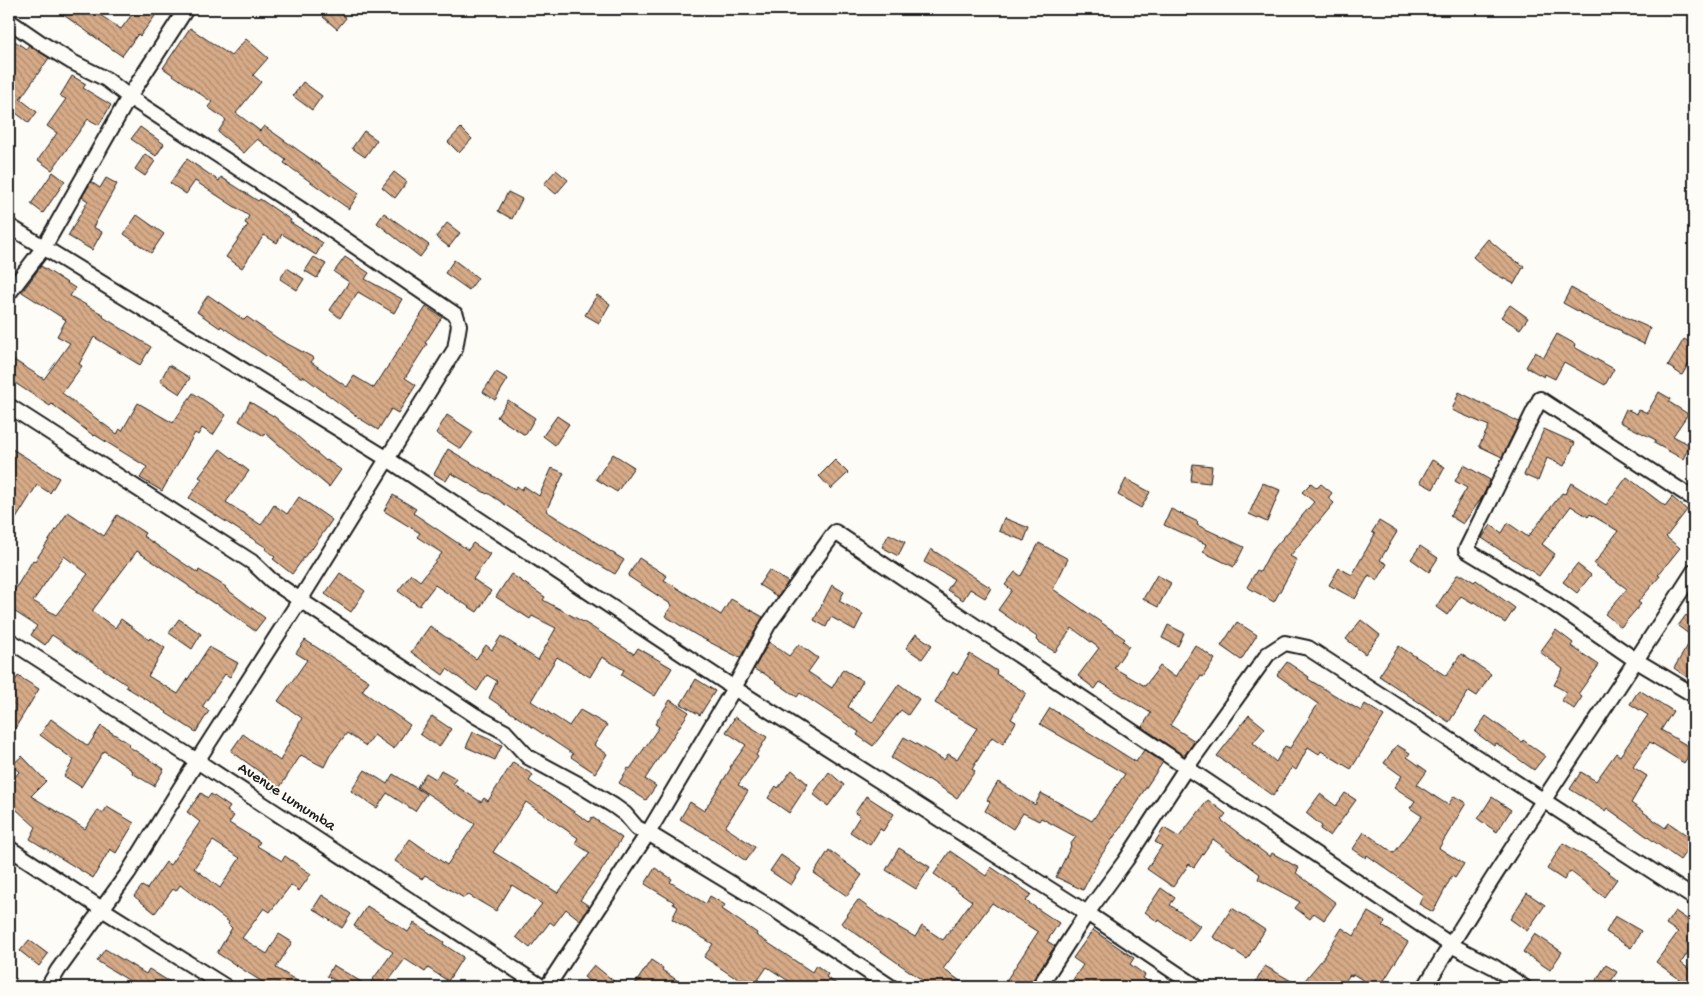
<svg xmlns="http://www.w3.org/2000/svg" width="1703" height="996" viewBox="0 0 1703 996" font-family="'Gochi Hand',sans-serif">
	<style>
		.building { fill: url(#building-back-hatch); stroke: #1c1c1c; fill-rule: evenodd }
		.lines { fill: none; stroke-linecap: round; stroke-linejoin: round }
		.minor-casing { stroke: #1c1c1c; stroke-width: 18 }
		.minor { stroke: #fdfcf7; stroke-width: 14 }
		.labels { text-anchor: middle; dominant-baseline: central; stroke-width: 4; stroke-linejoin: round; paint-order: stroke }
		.street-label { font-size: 16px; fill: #1c1c1c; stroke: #fdfcf7 }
	</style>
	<defs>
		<pattern id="building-back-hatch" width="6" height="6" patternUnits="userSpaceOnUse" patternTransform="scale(1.25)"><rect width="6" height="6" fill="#d7ab88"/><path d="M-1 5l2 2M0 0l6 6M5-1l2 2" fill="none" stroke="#ae8a6e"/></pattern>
	</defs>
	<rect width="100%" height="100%" fill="#fdfcf7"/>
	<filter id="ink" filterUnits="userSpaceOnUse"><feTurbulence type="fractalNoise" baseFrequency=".02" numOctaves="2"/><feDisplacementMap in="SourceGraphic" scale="10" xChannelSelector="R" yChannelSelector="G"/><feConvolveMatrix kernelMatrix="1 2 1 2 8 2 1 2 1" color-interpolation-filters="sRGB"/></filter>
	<g filter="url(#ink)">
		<path class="building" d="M 55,9 L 91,9 L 121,29 L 136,9 L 146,9 L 155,16 L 140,36 L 138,34 L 122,56 Z
			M 330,9 L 335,9 L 346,18 L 337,29 L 323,17 Z
			M 190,28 L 231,56 L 246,39 L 268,58 L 253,75 L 261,82 L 236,113 L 260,131 L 264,126 L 359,193 L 349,209 L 284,163 L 286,160 L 257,139 L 244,153 L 218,132 L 226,120 L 208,107 L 212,102 L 163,68 Z
			M 9,37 L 26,49 L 29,45 L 49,58 L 20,99 L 37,112 L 29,123 L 12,110 L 9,115 Z
			M 72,76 L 86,84 L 83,88 L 111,105 L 99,125 L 88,119 L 52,170 L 38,160 L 57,133 L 47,126 L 66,99 L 60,96 Z
			M 303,82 L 322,96 L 312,110 L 293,96 Z
			M 140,127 L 164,144 L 156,156 L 131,139 Z
			M 461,128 L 472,139 L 459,153 L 448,142 Z
			M 364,131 L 377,140 L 365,157 L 352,148 Z
			M 145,154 L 155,161 L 145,176 L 135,169 Z
			M 187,159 L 219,181 L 221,177 L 258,201 L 260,199 L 291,220 L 290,222 L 323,243 L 316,255 L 282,234 L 277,243 L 264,235 L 242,268 L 226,257 L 248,225 L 245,223 L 249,216 L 195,181 L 186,194 L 170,183 Z
			M 556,170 L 568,180 L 556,194 L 544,184 Z
			M 53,172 L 65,181 L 43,213 L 31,204 Z
			M 394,172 L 407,182 L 395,198 L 382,187 Z
			M 106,178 L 117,184 L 93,227 L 102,232 L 92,250 L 68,236 L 88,201 L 82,197 L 91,182 L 100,188 Z
			M 508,192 L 522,199 L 512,219 L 498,211 Z
			M 384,213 L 429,245 L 420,257 L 377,223 Z
			M 137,215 L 164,234 L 151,253 L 124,234 Z
			M 447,223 L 460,233 L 449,247 L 436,237 Z
			M 1488,239 L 1509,257 L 1524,266 L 1514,284 L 1488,270 L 1473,257 Z
			M 314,257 L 326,264 L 317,278 L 305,271 Z
			M 345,257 L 369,273 L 365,279 L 402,299 L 394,313 L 358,292 L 340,318 L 330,310 L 349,282 L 334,272 Z
			M 454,260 L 478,278 L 469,290 L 445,273 Z
			M 41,266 L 75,288 L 70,296 L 104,315 L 103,317 L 151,347 L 140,365 L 94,337 L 79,364 L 82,366 L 62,393 L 117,434 L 120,429 L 122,431 L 138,403 L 173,423 L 193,393 L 226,415 L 213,435 L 202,428 L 198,435 L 195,433 L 162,491 L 140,478 L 147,467 L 95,435 L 94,436 L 52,404 L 50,406 L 9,379 L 9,357 L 44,379 L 70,343 L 57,336 L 66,320 L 22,292 Z
			M 287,268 L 304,279 L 297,290 L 280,279 Z
			M 1571,288 L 1616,313 L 1650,328 L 1644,344 L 1621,333 L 1622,331 L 1594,320 L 1563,303 Z
			M 208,295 L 244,320 L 247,317 L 280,340 L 314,358 L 311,362 L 347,387 L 354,376 L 374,388 L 426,307 L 442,317 L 425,343 L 427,344 L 405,378 L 416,385 L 398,413 L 391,409 L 378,430 L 359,418 L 303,376 L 302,378 L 266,356 L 221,326 L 220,328 L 197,312 Z
			M 597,295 L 610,304 L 599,323 L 585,315 Z
			M 1510,305 L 1528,318 L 1520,329 L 1501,317 Z
			M 1557,334 L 1575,344 L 1574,347 L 1614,369 L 1605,385 L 1564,362 L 1555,379 L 1545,374 L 1544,377 L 1526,367 L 1535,352 L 1544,357 Z
			M 1684,339 L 1694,345 L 1694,367 L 1689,363 L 1682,375 L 1668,366 Z
			M 169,365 L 190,378 L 180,394 L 160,381 Z
			M 496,372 L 508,379 L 495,400 L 483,392 Z
			M 1459,392 L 1519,422 L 1502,457 L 1479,446 L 1489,426 L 1452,410 Z
			M 1659,392 L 1671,399 L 1669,402 L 1688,414 L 1673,436 L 1690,445 L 1683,459 L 1654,443 L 1656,440 L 1620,422 L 1626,409 L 1637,414 L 1639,409 L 1647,413 Z
			M 508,400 L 535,418 L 525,435 L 497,417 Z
			M 250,402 L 275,417 L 326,461 L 327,460 L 341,470 L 329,487 L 265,433 L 264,436 L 239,421 Z
			M 447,415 L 473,432 L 461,449 L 436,433 Z
			M 557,416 L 569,424 L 555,445 L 543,436 Z
			M 1544,429 L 1575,443 L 1564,466 L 1547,458 L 1538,481 L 1524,475 Z
			M 9,447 L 59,478 L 50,493 L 37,485 L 9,530 Z
			M 220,449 L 249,471 L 226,502 L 261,525 L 274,505 L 287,514 L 299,497 L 332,520 L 312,549 L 311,548 L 292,574 L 273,559 L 275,557 L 265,549 L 267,548 L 189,498 L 202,479 L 199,477 Z
			M 448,449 L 515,489 L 517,486 L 522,490 L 524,486 L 539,496 L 552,468 L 564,473 L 546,511 L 624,560 L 615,574 L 574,550 L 573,551 L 488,493 L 487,494 L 451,473 L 446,481 L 434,474 Z
			M 613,454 L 634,467 L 617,492 L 596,479 Z
			M 835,460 L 848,473 L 831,489 L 819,476 Z
			M 1432,460 L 1445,467 L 1433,489 L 1420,482 Z
			M 1193,464 L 1212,466 L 1210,483 L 1191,481 Z
			M 1464,465 L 1490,480 L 1483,496 L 1463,524 L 1450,516 L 1467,488 L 1455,481 Z
			M 1627,477 L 1665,506 L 1672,497 L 1687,510 L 1666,537 L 1680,548 L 1658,575 L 1660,576 L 1638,602 L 1641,604 L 1621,627 L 1605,614 L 1627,589 L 1594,564 L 1618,531 L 1590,514 L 1588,517 L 1571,506 L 1542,544 L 1555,554 L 1539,576 L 1482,538 L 1491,525 L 1502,533 L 1508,523 L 1528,537 L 1562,493 L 1565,494 L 1571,483 L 1606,505 Z
			M 1126,479 L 1150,492 L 1141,508 L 1118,495 Z
			M 1263,483 L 1280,490 L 1267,522 L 1249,514 Z
			M 1311,483 L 1317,488 L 1321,484 L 1332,493 L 1328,498 L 1334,503 L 1290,556 L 1297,560 L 1274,602 L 1247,587 L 1257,570 L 1260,572 L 1270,553 L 1314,502 L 1302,492 Z
			M 393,495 L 416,509 L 413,513 L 468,550 L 473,543 L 490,554 L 473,579 L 491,591 L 477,612 L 435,585 L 419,606 L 398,591 L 411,574 L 420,581 L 442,553 L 417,537 L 420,533 L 384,511 Z
			M 1171,509 L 1198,522 L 1197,525 L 1244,547 L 1234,567 L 1203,552 L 1206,544 L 1164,525 Z
			M 68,512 L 104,536 L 117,515 L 145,533 L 143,536 L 198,573 L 199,570 L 226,587 L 225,588 L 265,618 L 255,631 L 216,603 L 215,604 L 189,587 L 189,586 L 137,551 L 92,611 L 115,628 L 121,619 L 149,640 L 150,638 L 165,648 L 148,676 L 178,694 L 209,647 L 238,663 L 230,677 L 225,674 L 202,707 L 209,711 L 196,732 L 166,713 L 167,712 L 126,687 L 127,685 L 52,635 L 45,645 L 31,635 L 37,626 L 9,608 L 9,599 L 33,560 L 35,561 ZM 64,556 L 88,574 L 56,615 L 33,601 Z
			M 1004,518 L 1029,528 L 1024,541 L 999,531 Z
			M 1379,521 L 1397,532 L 1380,560 L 1387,564 L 1377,581 L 1369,575 L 1355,599 L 1329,585 L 1339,568 L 1352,575 L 1375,534 L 1372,532 Z
			M 889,534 L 905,542 L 898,556 L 882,547 Z
			M 1039,543 L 1068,559 L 1053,589 L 1125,639 L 1123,641 L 1129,646 L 1114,668 L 1145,686 L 1160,666 L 1175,677 L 1195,645 L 1215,659 L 1203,677 L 1201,676 L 1170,725 L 1195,741 L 1184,756 L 1142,727 L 1151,713 L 1100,682 L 1095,689 L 1078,676 L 1099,648 L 1072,628 L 1055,652 L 1036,640 L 1037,637 L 998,610 L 1012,590 L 1005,585 L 1015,572 L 1021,576 Z
			M 1420,546 L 1438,558 L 1429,572 L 1411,559 Z
			M 931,549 L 991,588 L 985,598 L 970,589 L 963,600 L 947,590 L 954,579 L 924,562 Z
			M 639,558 L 667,576 L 664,580 L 721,615 L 731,599 L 763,617 L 740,658 L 696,635 L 665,616 L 672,605 L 628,576 Z
			M 1577,564 L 1591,575 L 1577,593 L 1563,582 Z
			M 769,570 L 788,582 L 778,597 L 759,585 Z
			M 340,573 L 365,591 L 351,612 L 325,594 Z
			M 511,574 L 545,597 L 543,600 L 587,624 L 634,654 L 638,648 L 672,668 L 655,696 L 621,675 L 624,670 L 602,657 L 590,677 L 557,657 L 531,701 L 569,726 L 580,710 L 607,725 L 594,745 L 607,754 L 595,773 L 571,757 L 573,754 L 489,698 L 497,681 L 487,675 L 477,691 L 447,669 L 443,675 L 411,652 L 430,626 L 476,659 L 486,645 L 492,650 L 501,636 L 538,660 L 556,628 L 532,616 L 530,619 L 496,597 Z
			M 1157,575 L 1171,583 L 1158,607 L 1143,599 Z
			M 1457,575 L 1463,575 L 1474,582 L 1476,580 L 1515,608 L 1505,623 L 1474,601 L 1473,603 L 1461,596 L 1447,615 L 1436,607 Z
			M 832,585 L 844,592 L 839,601 L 863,614 L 855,630 L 831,617 L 826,627 L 814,620 Z
			M 1686,615 L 1694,622 L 1694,668 L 1688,678 L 1674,668 L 1693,637 L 1678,626 Z
			M 179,619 L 201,634 L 192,649 L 169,633 Z
			M 1361,620 L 1380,635 L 1365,654 L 1346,639 Z
			M 1237,622 L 1257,635 L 1241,660 L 1221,646 Z
			M 1168,625 L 1184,633 L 1178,646 L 1162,638 Z
			M 1556,630 L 1573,643 L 1571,646 L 1599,665 L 1578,694 L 1582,697 L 1574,709 L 1561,700 L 1567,692 L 1554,685 L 1563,669 L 1540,652 Z
			M 916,634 L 932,645 L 922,659 L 906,648 Z
			M 305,640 L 369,681 L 362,691 L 410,725 L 394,749 L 374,735 L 366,746 L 347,733 L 330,755 L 324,767 L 301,755 L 276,793 L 263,783 L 267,777 L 231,751 L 243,734 L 280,761 L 302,718 L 278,701 L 307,660 L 296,653 Z
			M 769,642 L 789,656 L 799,644 L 818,658 L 808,672 L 832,688 L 843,669 L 863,681 L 848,707 L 872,723 L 899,684 L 919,699 L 908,715 L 901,710 L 873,746 L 857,735 L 859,732 L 800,693 L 797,697 L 762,672 L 761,673 L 754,669 Z
			M 1399,646 L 1446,676 L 1461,654 L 1491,674 L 1477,696 L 1469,691 L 1449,722 L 1379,676 Z
			M 970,654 L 997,671 L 996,674 L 1026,693 L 1011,719 L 1016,722 L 1003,744 L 992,737 L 972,769 L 975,771 L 957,798 L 928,779 L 927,780 L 891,758 L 904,737 L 944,760 L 948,754 L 957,759 L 977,728 L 935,703 L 953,672 L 957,675 Z
			M 1287,662 L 1309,677 L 1308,679 L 1361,711 L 1365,704 L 1384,716 L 1351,769 L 1321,751 L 1319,754 L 1308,747 L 1296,770 L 1292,767 L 1273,796 L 1217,756 L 1249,715 L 1265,728 L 1253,743 L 1276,762 L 1285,746 L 1290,748 L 1318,704 L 1277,675 Z
			M 18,676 L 39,689 L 9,738 L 9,691 Z
			M 696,679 L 715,691 L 700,715 L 681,704 Z
			M 1639,690 L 1673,711 L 1661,730 L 1693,749 L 1684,763 L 1650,742 L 1633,767 L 1647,776 L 1631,803 L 1665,828 L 1669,823 L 1694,840 L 1680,860 L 1607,808 L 1605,811 L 1570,789 L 1581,772 L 1596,781 L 1616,753 L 1620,756 L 1648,715 L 1630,704 Z
			M 670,700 L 689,712 L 645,779 L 656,786 L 646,800 L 619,783 L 628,768 L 630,769 L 659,727 L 655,724 Z
			M 1050,708 L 1136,762 L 1144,750 L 1163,762 L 1139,798 L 1140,799 L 1100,857 L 1083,890 L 1056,877 L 1071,846 L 1070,845 L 1076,837 L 1041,818 L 1039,821 L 1023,813 L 1013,829 L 985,811 L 990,802 L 987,800 L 998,782 L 1035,805 L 1041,793 L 1092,821 L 1125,774 L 1040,724 Z
			M 432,716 L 451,729 L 439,747 L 420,734 Z
			M 1486,716 L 1522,742 L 1523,740 L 1545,756 L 1534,770 L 1496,743 L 1494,746 L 1475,732 Z
			M 735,717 L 767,737 L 756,755 L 758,757 L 738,785 L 748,791 L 725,827 L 755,847 L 746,861 L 706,834 L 680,819 L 690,802 L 704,811 L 731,768 L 730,767 L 746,745 L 726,732 Z
			M 51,719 L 88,746 L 101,726 L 130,744 L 128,746 L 164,769 L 154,786 L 132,773 L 133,771 L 104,751 L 81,787 L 64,776 L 74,760 L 40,735 Z
			M 473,732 L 502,745 L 495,760 L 466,747 Z
			M 1397,745 L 1410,753 L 1407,757 L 1427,771 L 1417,785 L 1448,805 L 1454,796 L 1466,803 L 1439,848 L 1464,864 L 1455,878 L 1452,876 L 1433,912 L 1419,904 L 1423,895 L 1367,855 L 1366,858 L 1353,849 L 1364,832 L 1394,853 L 1422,816 L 1410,808 L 1415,801 L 1394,787 L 1402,776 L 1384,763 Z
			M 22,756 L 46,781 L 31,796 L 85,829 L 98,810 L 103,813 L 107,807 L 134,823 L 116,853 L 110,849 L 93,878 L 30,839 L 36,827 L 9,803 L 9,784 L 19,772 L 12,765 Z
			M 513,762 L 533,775 L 529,781 L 589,822 L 592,817 L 622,838 L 598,876 L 580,900 L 589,906 L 580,920 L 566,909 L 554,925 L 550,922 L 530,948 L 516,937 L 542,904 L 512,885 L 496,911 L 467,894 L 464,898 L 425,875 L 422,879 L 395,861 L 410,839 L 447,865 L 475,824 L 417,787 L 426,773 L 436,779 L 441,770 L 457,779 L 453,784 L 481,802 L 484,798 L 488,801 ZM 526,802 L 578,838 L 575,843 L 590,853 L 558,893 L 493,852 Z
			M 365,770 L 387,784 L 393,774 L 426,794 L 415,811 L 387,793 L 377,808 L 351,791 Z
			M 792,770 L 808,784 L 789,813 L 768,798 L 776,786 L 778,788 Z
			M 829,772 L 844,785 L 828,806 L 813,794 Z
			M 201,793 L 208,798 L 211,794 L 230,807 L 227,811 L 234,816 L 229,823 L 260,842 L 257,846 L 282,861 L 285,856 L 311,874 L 299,891 L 291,885 L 270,912 L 264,908 L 242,938 L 267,954 L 279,934 L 292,942 L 276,968 L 307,987 L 270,987 L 217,953 L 232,928 L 228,924 L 229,922 L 180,885 L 176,891 L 173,889 L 155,913 L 134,896 L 142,886 L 147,889 L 166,862 L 170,865 L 200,822 L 187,812 ZM 213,841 L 240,858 L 220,888 L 194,868 Z
			M 1345,793 L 1356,800 L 1330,836 L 1320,829 L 1322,826 L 1306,813 L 1320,794 L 1336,806 Z
			M 866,796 L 894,814 L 883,831 L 880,829 L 870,845 L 850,832 L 860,816 L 855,813 Z
			M 1492,797 L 1511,810 L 1497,832 L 1478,819 Z
			M 1208,800 L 1226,814 L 1221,820 L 1270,857 L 1272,853 L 1299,868 L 1296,873 L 1336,903 L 1324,920 L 1314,913 L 1310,919 L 1295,908 L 1300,902 L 1258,879 L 1260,874 L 1213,839 L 1194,867 L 1189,864 L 1173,887 L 1147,869 L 1162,846 L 1155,842 L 1164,828 L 1179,837 Z
			M 1563,843 L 1596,863 L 1617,879 L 1604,897 L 1570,871 L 1564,880 L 1547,869 Z
			M 899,848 L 930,867 L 916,889 L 886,870 Z
			M 829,850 L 862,875 L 847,896 L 814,873 Z
			M 950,851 L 986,876 L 991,867 L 1031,894 L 1026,901 L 1059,923 L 1047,941 L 1055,946 L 1028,987 L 1002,987 L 1038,932 L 992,903 L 943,969 L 969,987 L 932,987 L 841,923 L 858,900 L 881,917 L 915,937 L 922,926 L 943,940 L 972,901 L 934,874 Z
			M 781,855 L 801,869 L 791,885 L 770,871 Z
			M 655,868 L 672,879 L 670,882 L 706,904 L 710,896 L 725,905 L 722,909 L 757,933 L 756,935 L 812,972 L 816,965 L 828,974 L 826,977 L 841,987 L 798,987 L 767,967 L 753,987 L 735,976 L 734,977 L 704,957 L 713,944 L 672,919 L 678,907 L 673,904 L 674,902 L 645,884 Z
			M 1161,888 L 1175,898 L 1170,905 L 1200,926 L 1189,941 L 1159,920 L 1158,922 L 1145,912 Z
			M 1527,893 L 1545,905 L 1527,931 L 1510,919 Z
			M 322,895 L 351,914 L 342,928 L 313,909 Z
			M 367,906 L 408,932 L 414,923 L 444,942 L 443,944 L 463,957 L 448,981 L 428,968 L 425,972 L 405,959 L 384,987 L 346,987 L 327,976 L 333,965 L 368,986 L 393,952 L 354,926 Z
			M 1232,908 L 1265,930 L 1247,959 L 1213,937 Z
			M 1675,911 L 1694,924 L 1694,943 L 1681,963 L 1694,973 L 1694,987 L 1690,987 L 1656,962 L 1678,932 L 1666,924 Z
			M 1368,912 L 1385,922 L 1382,926 L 1408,942 L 1380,987 L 1374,987 L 1353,974 L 1352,976 L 1350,975 L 1340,987 L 1253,987 L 1265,966 L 1300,986 L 1321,961 L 1342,928 L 1354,936 Z
			M 1615,916 L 1641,931 L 1631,948 L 1606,932 Z
			M 1093,930 L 1134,958 L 1130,964 L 1145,975 L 1143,978 L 1156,987 L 1068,987 L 1083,965 L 1073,958 Z
			M 1535,934 L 1562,952 L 1550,970 L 1523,952 Z
			M 29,940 L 48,954 L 39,966 L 20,951 Z
			M 105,949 L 146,974 L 149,969 L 178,987 L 137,987 L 138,986 L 97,961 Z
			M 651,960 L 663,968 L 662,970 L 687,987 L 633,987 Z
			M 594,965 L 621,987 L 596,987 L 584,977 Z
			M 1606,965 L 1617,972 L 1607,987 L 1596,981 Z"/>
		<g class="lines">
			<defs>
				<path id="minor" d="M 9,21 L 41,43 L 72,62 L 106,79 L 129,97 L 302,210 L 456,315 L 459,325 L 455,349 L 300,600 L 197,761 L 128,873 L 58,970 L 48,987
					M 9,226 L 386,458 L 734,688 L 1087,913 L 1197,987
					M 9,293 L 44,247 L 129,97 L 186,9
					M 9,406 L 252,562 L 271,580 L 300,600 L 476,716 L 505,732 L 528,757 L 578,784 L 614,806 L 625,814 L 637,828 L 648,833 L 775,910 L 891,987
					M 1694,499 L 1540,399 L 1466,550 L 1550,601 L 1637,661 L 1694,695
					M 9,640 L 197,761 L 542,987
					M 9,848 L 102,909 L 226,987
					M 547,987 L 648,833 L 734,688 L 768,625 L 835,532 L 1451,945 L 1494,967 L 1524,987
					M 1039,987 L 1087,913 L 1126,860 L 1186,768 L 1268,654 L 1285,643 L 1308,648 L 1694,898
					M 1425,987 C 1510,846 1605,710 1694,571"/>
			</defs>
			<use href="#minor" class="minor-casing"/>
			<use href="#minor" class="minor"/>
		</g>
	</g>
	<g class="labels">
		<g class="street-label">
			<text transform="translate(286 798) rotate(33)">Avenue Lumumba</text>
		</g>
	</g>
	<rect width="1703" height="996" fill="none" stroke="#fdfcf7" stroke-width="30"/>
	<rect x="15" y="15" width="1673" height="966" fill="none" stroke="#1c1c1c" stroke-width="2" filter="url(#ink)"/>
</svg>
